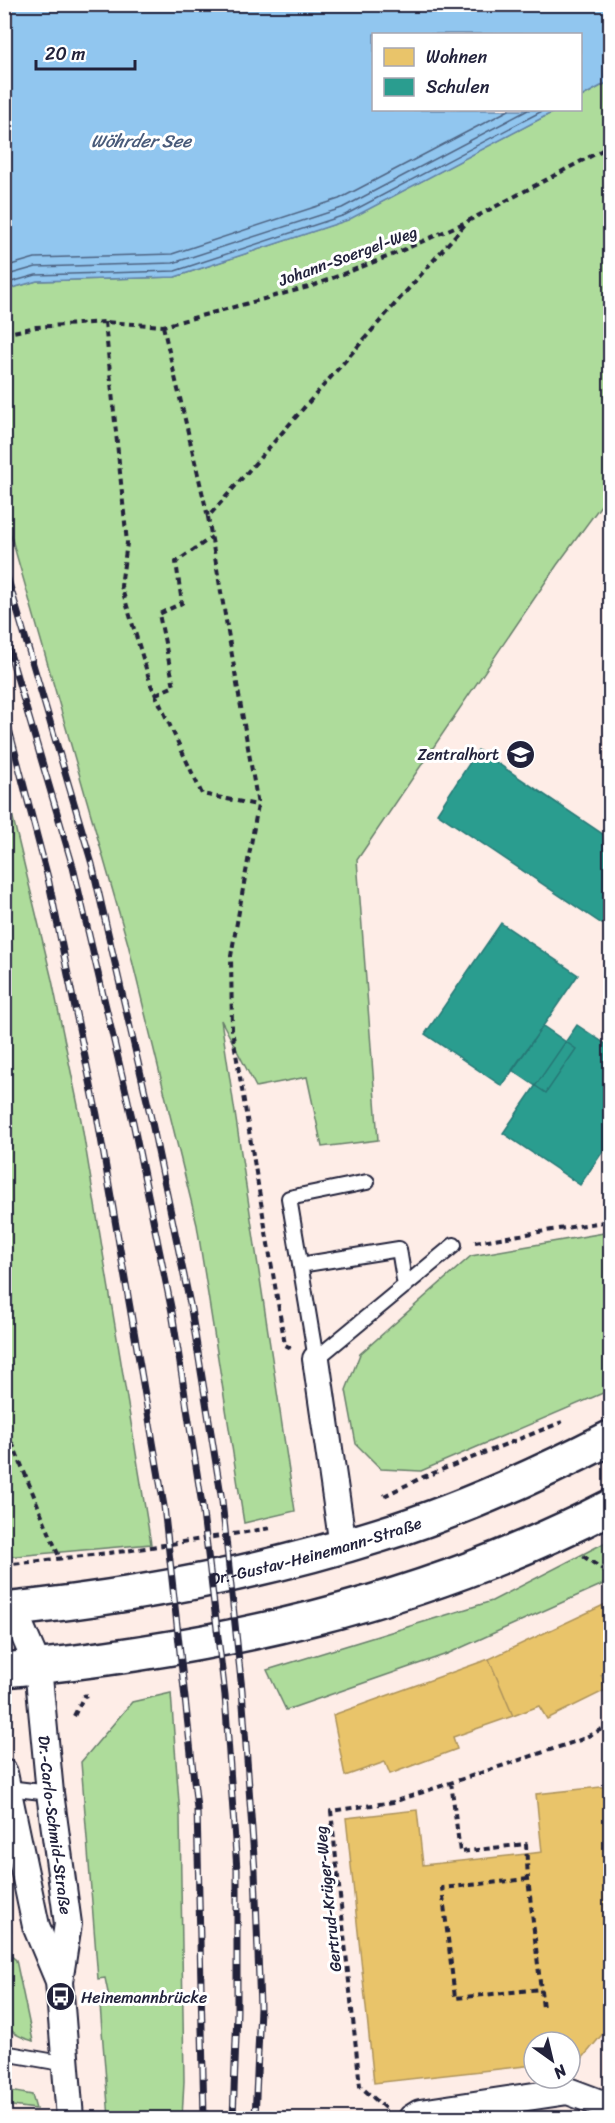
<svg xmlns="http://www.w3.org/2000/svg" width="615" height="2123" viewBox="0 0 615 2123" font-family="Sriracha,sans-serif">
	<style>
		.green { fill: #aedc9b; stroke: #687f6b; stroke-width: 1.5 }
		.water { fill: #91c6ef; stroke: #6584a7; stroke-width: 1.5 }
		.homes { fill: #e9c46a; stroke: #ad935c; stroke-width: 1.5 }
		.schools { fill: #2a9d8f; stroke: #287876; stroke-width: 1.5 }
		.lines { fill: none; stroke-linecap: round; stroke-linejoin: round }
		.shore { stroke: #4e6483; stroke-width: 1.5 }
		.service-casing { stroke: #22223b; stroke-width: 18 }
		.minor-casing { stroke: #22223b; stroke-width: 30 }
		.primary-casing { stroke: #22223b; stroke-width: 38 }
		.path { stroke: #22223b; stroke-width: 4; stroke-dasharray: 6 4.5; stroke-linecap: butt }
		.service { stroke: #fff; stroke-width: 14 }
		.minor { stroke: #fff; stroke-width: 26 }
		.primary { stroke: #fff; stroke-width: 33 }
		.rail-casing { stroke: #22223b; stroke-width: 7 }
		.rail { stroke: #fff; stroke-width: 4.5; stroke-dasharray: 14; stroke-linecap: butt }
		.labels { text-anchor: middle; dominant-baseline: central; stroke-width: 6; stroke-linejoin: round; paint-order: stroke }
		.street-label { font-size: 16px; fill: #22223b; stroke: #fff }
		.poi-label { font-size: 16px; fill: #22223b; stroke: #fff; text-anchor: end }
		.water-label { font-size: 18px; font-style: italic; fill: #495b7a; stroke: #fff }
	</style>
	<rect width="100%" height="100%" fill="#feede7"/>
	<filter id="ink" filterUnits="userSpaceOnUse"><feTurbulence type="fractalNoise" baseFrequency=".0167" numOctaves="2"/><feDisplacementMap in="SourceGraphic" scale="12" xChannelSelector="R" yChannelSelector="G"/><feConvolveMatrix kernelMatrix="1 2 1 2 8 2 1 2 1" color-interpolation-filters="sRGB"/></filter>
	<g filter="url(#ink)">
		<path class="green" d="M 610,81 L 610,493 L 557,565 L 357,860 L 378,1140 L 322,1147 L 307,1077 L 256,1087 L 221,1020 L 295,1511 L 244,1523 L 197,1225 L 128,944 L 5,515 L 5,290 L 37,281 L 175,277 L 347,220 L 557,110 L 580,110 L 581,97 Z
			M 5,785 L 52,980 L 81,1120 L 151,1544 L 5,1557 Z
			M 610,1232 L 610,1390 L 421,1471 L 381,1469 L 356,1444 L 346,1390 L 360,1354 L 471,1256 Z
			M 610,1540 L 610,1581 L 447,1654 L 286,1710 L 267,1670 L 492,1601 Z
			M 171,1693 L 180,1816 L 184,2081 L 182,2118 L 109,2118 L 100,2005 L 110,2002 L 105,1978 L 98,1979 L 81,1762 L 132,1702 Z
			M 4,1903 L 11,1931 L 5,1933 L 10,1955 L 16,1960 L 33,2041 C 18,2036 10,2034 5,2019 Z
			M 5,2090 L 32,2095 L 36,2109 L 5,2105 Z"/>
		<path class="water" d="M 17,4 L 610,5 L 610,81 L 581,97 L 580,34 L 374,34 L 374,110 L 557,110 L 348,220 L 175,277 L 37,281 L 5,290 L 4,13 Z"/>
		<path class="homes" d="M 610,1602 L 610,1671 L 601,1675 L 608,1689 L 547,1719 L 539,1706 L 513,1716 L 489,1659 Z
			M 489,1659 L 513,1716 L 453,1737 L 457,1749 L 390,1774 L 385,1762 L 345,1776 L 333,1715 Z
			M 610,1786 L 610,2025 L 581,2060 L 570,2061 L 570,2042 L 534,2042 L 534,2065 L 374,2083 L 346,1818 L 417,1810 L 423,1865 L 526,1854 L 542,1852 L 536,1794 Z"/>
		<path class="schools" d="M 478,750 L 610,839 L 610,913 L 602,924 L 437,813 Z
			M 501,923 L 578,975 L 502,1086 L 425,1034 Z
			M 577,1025 L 610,1047 L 610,1141 L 580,1185 L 503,1133 Z
			M 543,1026 L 576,1049 L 546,1093 L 512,1070 Z"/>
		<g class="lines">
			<path class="shore" d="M 4,267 L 35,258 L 172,254 L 339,199 L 509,110
				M 4,276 L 36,267 L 173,263 L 342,208 L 528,110
				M 4,284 L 36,275 L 175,271 L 345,215 L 544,110"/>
			<defs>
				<path id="service" d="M 367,1182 L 289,1198 L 316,1359 L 454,1245
					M 300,1265 L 399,1249 L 405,1286
					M 4,1791 L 8,1788 L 50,1793
					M 4,2053 L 67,2064"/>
				<g id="minor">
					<path d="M 316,1359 L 343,1546"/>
					<path id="s1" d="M 13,1609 L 38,1667 L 50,1793 L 68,1924 L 59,1982 L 70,2118"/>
					<path d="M 4,1773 L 36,1926 L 59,1981"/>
					<path d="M 412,2118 L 420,2113 L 568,2091 L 600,2103 L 610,2112"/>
				</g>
				<g id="primary">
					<path id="s2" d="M 4,1610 C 132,1597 257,1574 380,1535 C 459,1511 536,1476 610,1438"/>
					<path d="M 4,1670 C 215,1650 422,1604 610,1507"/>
				</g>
			</defs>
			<use href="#service" class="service-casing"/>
			<use href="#minor" class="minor-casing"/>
			<use href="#primary" class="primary-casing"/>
			<path class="path" d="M 105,322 L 127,543 L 121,586 L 151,685 L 202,794 L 257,805
				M 163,326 L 208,517
				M 4,334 L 36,327 L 105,322 L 163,326 L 312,286 L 392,255 L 468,221 L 610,146
				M 156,694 L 174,686 L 159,614 L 182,603 L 176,562 L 212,537
				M 475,1242 L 610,1221
				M 291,1348 L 285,1345 L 232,1030 L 231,956 L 258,805 L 208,517 L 468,221
				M 4,1423 L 60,1559
				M 384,1496 L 421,1478 L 562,1422
				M 583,1556 L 610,1574
				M 4,1565 L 126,1551 L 271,1528
				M 74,1716 L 84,1696 L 87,1695
				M 451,1782 L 460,1852 L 526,1844 L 528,1879 L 543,2008
				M 528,1879 L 442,1888 L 455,1998 L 541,1989
				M 385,2108 L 360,2086 L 331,1811 L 393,1802 L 580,1740 L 610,1725"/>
			<use href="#service" class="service"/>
			<use href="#minor" class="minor"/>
			<use href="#primary" class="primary"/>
			<defs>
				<path id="rail" d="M 4,566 L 92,864 L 151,1118 L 191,1309 L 222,1501 L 242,1690 L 255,1871 L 260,2008 L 255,2118
					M 4,633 L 73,867 L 133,1122 L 172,1312 L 202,1505 L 225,1695 L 237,1870 L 237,2011 L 233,2118
					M 4,710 L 48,878 L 97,1115 L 164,1506 L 197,1808 L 204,2118"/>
			</defs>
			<use href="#rail" class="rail-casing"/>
			<use href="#rail" class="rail"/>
		</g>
	</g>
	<defs>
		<symbol id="school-disc" viewBox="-11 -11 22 22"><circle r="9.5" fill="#22223b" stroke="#fff"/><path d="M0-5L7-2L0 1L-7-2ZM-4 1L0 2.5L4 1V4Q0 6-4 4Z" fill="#fff"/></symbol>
		<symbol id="bus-disc" viewBox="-11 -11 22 22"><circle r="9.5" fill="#22223b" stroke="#fff"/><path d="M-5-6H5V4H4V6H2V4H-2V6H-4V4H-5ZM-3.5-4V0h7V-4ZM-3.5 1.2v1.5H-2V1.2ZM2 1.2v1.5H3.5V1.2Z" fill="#fff"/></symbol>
	</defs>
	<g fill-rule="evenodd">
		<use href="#school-disc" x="504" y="738" width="33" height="33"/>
		<use href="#bus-disc" x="44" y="1980" width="33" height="33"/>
	</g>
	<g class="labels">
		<g class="street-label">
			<text transform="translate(348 256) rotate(-20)">Johann-Soergel-Weg</text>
			<text stroke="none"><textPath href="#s2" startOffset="318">Dr.-Gustav-Heinemann-Straße</textPath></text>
			<text stroke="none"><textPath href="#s1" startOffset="222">Dr.-Carlo-Schmid-Straße</textPath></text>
			<text transform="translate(328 1899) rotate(-96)">Gertrud-Krüger-Weg</text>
		</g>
		<g class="poi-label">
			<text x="499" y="754">Zentralhort</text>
			<text x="81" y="1997" text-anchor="start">Heinemannbrücke</text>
		</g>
		<g class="water-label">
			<text x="141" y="141">Wöhrder See</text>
		</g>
	</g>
	<rect width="615" height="2123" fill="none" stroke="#fff" stroke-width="24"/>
	<rect x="12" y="12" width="591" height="2099" fill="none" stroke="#22223b" stroke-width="2" filter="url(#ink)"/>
	<rect x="372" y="33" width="210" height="78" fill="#ffffff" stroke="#a7a7b1" stroke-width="1.5"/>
	<rect x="384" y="48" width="30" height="18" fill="#e9c46a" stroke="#a7a7b1" stroke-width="1.5"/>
	<text x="426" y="63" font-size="18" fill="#22223b">Wohnen</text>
	<rect x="384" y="78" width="30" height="18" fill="#2a9d8f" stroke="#a7a7b1" stroke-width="1.5"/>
	<text x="426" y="93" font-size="18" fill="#22223b">Schulen</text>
	<g transform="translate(552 2060) rotate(146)"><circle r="28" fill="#ffffff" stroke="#a7a7b1" stroke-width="1.5"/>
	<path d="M0-4.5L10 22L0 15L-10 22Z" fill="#22223b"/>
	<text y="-9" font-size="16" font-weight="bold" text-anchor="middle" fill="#22223b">N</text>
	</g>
	<path d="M36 60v9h99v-9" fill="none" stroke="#22223b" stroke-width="3"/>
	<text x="45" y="60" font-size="18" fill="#22223b" stroke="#ffffff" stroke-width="4.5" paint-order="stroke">20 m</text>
</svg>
